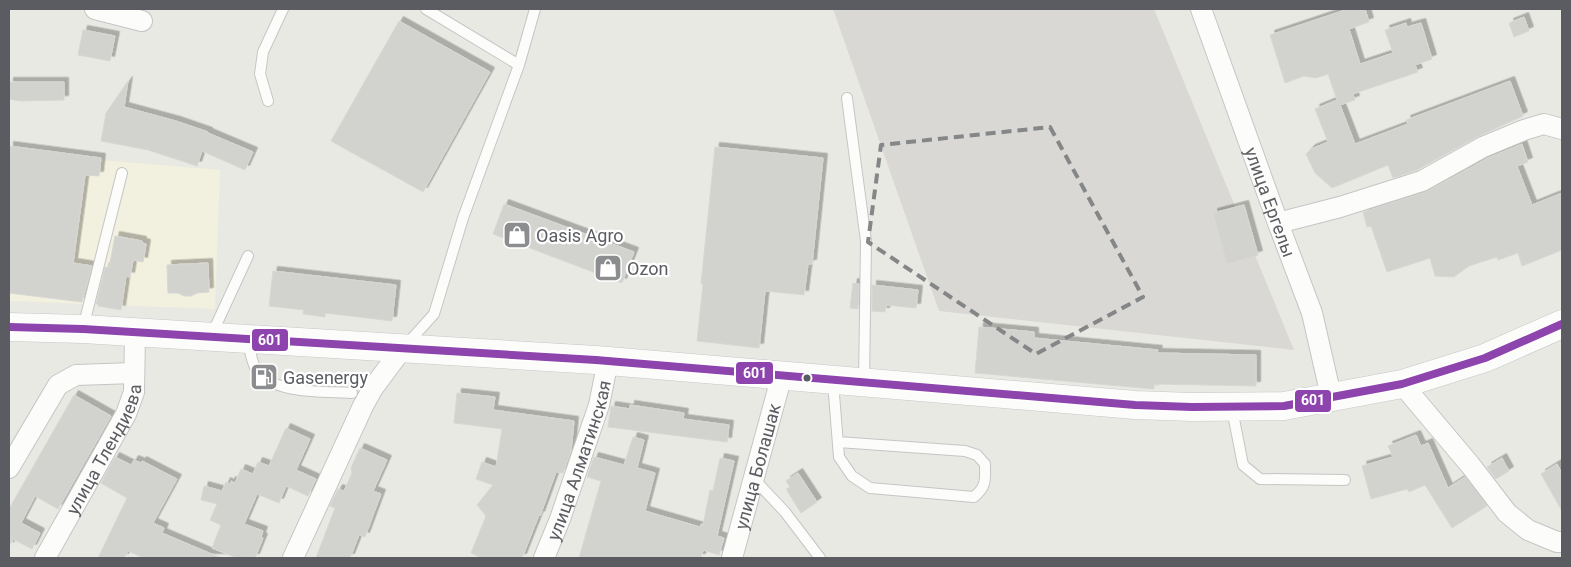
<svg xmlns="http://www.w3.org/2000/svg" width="1571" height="567" viewBox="0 0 1571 567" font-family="Roboto,sans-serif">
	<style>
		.commercial { fill: #f2f0de }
		.industrial { fill: #d9d8d4 }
		.building { fill: #d2d2cf; stroke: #d8d7d4; filter: url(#shadow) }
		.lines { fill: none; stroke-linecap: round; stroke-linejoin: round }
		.service-casing { stroke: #c5c5c5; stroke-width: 12 }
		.minor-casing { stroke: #c5c5c5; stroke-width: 22 }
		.secondary-casing { stroke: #c5c6c6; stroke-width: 29 }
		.service { stroke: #fcfcfb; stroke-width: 10 }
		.minor { stroke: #fcfcfb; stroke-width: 20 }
		.secondary { stroke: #fcfcfb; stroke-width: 28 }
		.bus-1-casing { stroke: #fff; stroke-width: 11 }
		.bus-1 { stroke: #8e44ad; stroke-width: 8 }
		.marked { fill: none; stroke: #848688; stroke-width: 4; stroke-dasharray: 10 6; stroke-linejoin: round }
		.bus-dot { fill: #5a5c61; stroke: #fff; stroke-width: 2 }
		.labels { text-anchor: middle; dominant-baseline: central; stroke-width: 4.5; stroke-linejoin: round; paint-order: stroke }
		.street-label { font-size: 18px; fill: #5a5c61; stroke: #fff }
		.poi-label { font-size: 18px; fill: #5a5c61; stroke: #fff; text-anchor: start }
		.line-badge { stroke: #fff; stroke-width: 2 }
		.badge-label { font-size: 14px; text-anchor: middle; font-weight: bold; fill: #fff }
	</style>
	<defs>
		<filter id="shadow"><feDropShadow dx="4.5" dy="-4.5" stdDeviation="0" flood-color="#0004"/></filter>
	</defs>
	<rect width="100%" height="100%" fill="#e9e9e4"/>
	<path class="commercial" d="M 9,148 L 89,159 L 220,170 L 215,309 L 9,301 Z"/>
	<path class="industrial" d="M 833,9 L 1154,9 L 1294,350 L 939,311 Z"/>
	<path class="building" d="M 1348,9 L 1365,9 L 1369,22 L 1349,29 L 1360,64 L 1393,53 L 1385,30 L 1406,23 L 1407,27 L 1421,23 L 1432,59 L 1415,65 L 1418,72 L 1353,94 L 1355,100 L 1340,105 L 1355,144 L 1408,124 L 1406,120 L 1510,81 L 1523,116 L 1477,137 L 1417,170 L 1393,178 L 1388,165 L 1332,188 L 1315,173 L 1306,154 L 1311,149 L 1328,142 L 1315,109 L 1337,100 L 1328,74 L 1316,78 L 1304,76 L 1285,83 L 1270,35 Z
		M 1524,17 L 1529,31 L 1514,37 L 1509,23 Z
		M 399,21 L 490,72 L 423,192 L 331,141 Z
		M 83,30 L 115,36 L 110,61 L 78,55 Z
		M 128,81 L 124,107 L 176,121 L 208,132 L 208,133 L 253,152 L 245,170 L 202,151 L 197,166 L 148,150 L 101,141 L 106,113 Z
		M 9,82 L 64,82 L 64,100 L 20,101 L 9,99 Z
		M 1522,144 L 1528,162 L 1517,166 L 1532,205 L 1562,193 L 1562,250 L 1522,266 L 1518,253 L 1498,260 L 1497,257 L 1469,266 L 1454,277 L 1435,276 L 1430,258 L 1387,272 L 1371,226 L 1367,227 L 1363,212 L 1426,192 L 1488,158 Z
		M 9,146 L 101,158 L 99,176 L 85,175 L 73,263 L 92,266 L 82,302 L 9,293 Z
		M 715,147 L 823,158 L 812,264 L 808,264 L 804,295 L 765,291 L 759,348 L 697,341 L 703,284 L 701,284 Z
		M 504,204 L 634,252 L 622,283 L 493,234 Z
		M 1244,205 L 1258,255 L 1227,264 L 1213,213 Z
		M 115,236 L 142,241 L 142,243 L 146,244 L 143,262 L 133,260 L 130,277 L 126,276 L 121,310 L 98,306 L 98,304 L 96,304 L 105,267 L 109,268 Z
		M 208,263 L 209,292 L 197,293 L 191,296 L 184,296 L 178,293 L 168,293 L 167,265 Z
		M 273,271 L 396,285 L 392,321 L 325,313 L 325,317 L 303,314 L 304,310 L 269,306 Z
		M 853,283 L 859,284 L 858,309 L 850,308 Z
		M 872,285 L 918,290 L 916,308 L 886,305 L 885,312 L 872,311 Z
		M 979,327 L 1034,332 L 1034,338 L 1158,350 L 1157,353 L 1256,355 L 1256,386 L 1154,384 L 1154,389 L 975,373 Z
		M 457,393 L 495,397 L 493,410 L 574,421 L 571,451 L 563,473 L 556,472 L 540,516 L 539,515 L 522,558 L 482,558 L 471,553 L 486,516 L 477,505 L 493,485 L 476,479 L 482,462 L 496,467 L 502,429 L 454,423 Z
		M 74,395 L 111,416 L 58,509 L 35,496 L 21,523 L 40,533 L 32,549 L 13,539 L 9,547 L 9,509 Z
		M 630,405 L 684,413 L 683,419 L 729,425 L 727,442 L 608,427 L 611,406 L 630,409 Z
		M 286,428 L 310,439 L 296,470 L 316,479 L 308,496 L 286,486 L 279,503 L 257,494 L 244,524 L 263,531 L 261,537 L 263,538 L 255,558 L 237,558 L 212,548 L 221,525 L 210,520 L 217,504 L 201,500 L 204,486 L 222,491 L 226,482 L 230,484 L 231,481 L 235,483 L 241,469 L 253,474 L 258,462 L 269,466 Z
		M 1416,435 L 1421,446 L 1428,443 L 1448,488 L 1465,477 L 1487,506 L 1452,528 L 1425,485 L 1409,492 L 1407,489 L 1371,499 L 1362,466 L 1393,457 L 1388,446 Z
		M 633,437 L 644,440 L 637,468 L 655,473 L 645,511 L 700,527 L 701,524 L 703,525 L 710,490 L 713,491 L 720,458 L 734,461 L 717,536 L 724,538 L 719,555 L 703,550 L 701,558 L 579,558 L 601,481 L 587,477 L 594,457 L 624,465 Z
		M 360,448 L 387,460 L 373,491 L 381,494 L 365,537 L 359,535 L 350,558 L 316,558 L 335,508 L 330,506 L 338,489 L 344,491 L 352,473 L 351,468 Z
		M 115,457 L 131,465 L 134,460 L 141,463 L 142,461 L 177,479 L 153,523 L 164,528 L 162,533 L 221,558 L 144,558 L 128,551 L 124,558 L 98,558 L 127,498 L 101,483 Z
		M 1502,458 L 1509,471 L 1496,479 L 1487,467 Z
		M 1557,464 L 1562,473 L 1562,511 L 1541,474 Z
		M 798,473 L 817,502 L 801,513 L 786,489 L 790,487 L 786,481 Z"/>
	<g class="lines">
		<defs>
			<path id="service" d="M 426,9 L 519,65
				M 847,98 L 866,241 L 864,382
				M 268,101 L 260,74 L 263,52 L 283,9
				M 83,328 L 122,173
				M 212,334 L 248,256
				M 248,341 C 250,349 251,360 255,367 C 270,395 324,391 352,393
				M 406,345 L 434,314 L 463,218 L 519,65 L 535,9
				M 833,382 L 839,457 L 852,476 L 870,488 L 974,497 C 987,486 985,480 985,464 L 977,455 L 965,451 L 838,442
				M 1232,409 L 1243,465 L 1260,479 L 1345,480
				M 754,479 L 785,512 L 820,558"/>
			<g id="minor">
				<path d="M 95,9 L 142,21"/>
				<path id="s1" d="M 1201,9 L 1278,223 L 1312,313 L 1331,396"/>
				<path d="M 1278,223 L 1340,207 L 1422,181 L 1483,147 L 1524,130 L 1544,124 L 1562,129"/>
				<path d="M 1402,384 L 1471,466 L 1507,513 L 1528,530 L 1557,542 L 1562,542"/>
				<path d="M 9,468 L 58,385 L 76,375 L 134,373"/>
				<path id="s2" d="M 45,558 L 126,414 L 134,392 L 135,333"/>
				<path d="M 293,558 L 363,406 L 373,388 L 402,349"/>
				<path id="s3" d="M 544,558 L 560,519 L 599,405 L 608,361"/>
				<path id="s4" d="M 732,558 L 782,375"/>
			</g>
			<path id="secondary" d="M 9,327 L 83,329 L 596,360 L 1135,405 L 1192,407 L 1284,406 L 1402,384 L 1485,358 L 1562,324"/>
		</defs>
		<use href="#service" class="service-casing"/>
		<use href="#minor" class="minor-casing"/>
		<use href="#secondary" class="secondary-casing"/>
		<use href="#service" class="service"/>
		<use href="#minor" class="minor"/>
		<use href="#secondary" class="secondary"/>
		<defs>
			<path id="bus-1" d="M 9,327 L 83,329 L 596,360 L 1135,405 L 1192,407 L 1284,406 L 1402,384 L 1485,358 L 1562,324"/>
		</defs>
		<use href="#bus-1" class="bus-1-casing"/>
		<use href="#bus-1" class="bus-1"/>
	</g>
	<path class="marked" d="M 1050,127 L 1143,297 L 1036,354 L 868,242 L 881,145 Z"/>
	<defs>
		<symbol id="shop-square" viewBox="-11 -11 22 22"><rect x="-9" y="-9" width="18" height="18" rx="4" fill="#8c8d8f" stroke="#fff"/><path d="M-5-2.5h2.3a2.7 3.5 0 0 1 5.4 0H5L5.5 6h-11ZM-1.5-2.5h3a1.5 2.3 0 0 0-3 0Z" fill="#fff"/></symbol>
		<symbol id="fuel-square" viewBox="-11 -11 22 22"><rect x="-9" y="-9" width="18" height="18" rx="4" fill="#8c8d8f" stroke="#fff"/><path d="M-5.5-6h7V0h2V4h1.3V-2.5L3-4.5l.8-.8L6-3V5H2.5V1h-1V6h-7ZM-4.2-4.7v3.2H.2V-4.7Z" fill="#fff"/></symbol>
	</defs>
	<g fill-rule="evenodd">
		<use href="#shop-square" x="501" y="219" width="32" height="32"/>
		<use href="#shop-square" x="592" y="252" width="32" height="32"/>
		<use href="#fuel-square" x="248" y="361" width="32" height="32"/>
	</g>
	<circle class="bus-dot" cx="807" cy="378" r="4.5"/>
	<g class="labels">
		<g class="street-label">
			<text stroke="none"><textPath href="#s1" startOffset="205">улица Ергелы</textPath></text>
			<text stroke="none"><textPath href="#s2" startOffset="124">улица Тлендиева</textPath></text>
			<text stroke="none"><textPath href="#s3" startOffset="104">улица Алматинская</textPath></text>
			<text stroke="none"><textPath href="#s4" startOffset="95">улица Болашак</textPath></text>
		</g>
		<g class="poi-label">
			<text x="536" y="235">Oasis Agro</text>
			<text x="627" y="268">Ozon</text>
			<text x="283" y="377">Gasenergy</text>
		</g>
	</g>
	<g class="line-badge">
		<rect x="251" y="328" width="38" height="24" rx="5" fill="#8e44ad"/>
		<rect x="735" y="361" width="39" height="24" rx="5" fill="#8e44ad"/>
		<rect x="1294" y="389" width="38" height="24" rx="5" fill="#8e44ad"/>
	</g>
	<g class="badge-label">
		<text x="270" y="345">601</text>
		<text x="755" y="378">601</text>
		<text x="1313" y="405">601</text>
	</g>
	<rect width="1571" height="567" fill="none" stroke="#5a5c61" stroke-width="20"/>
</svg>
